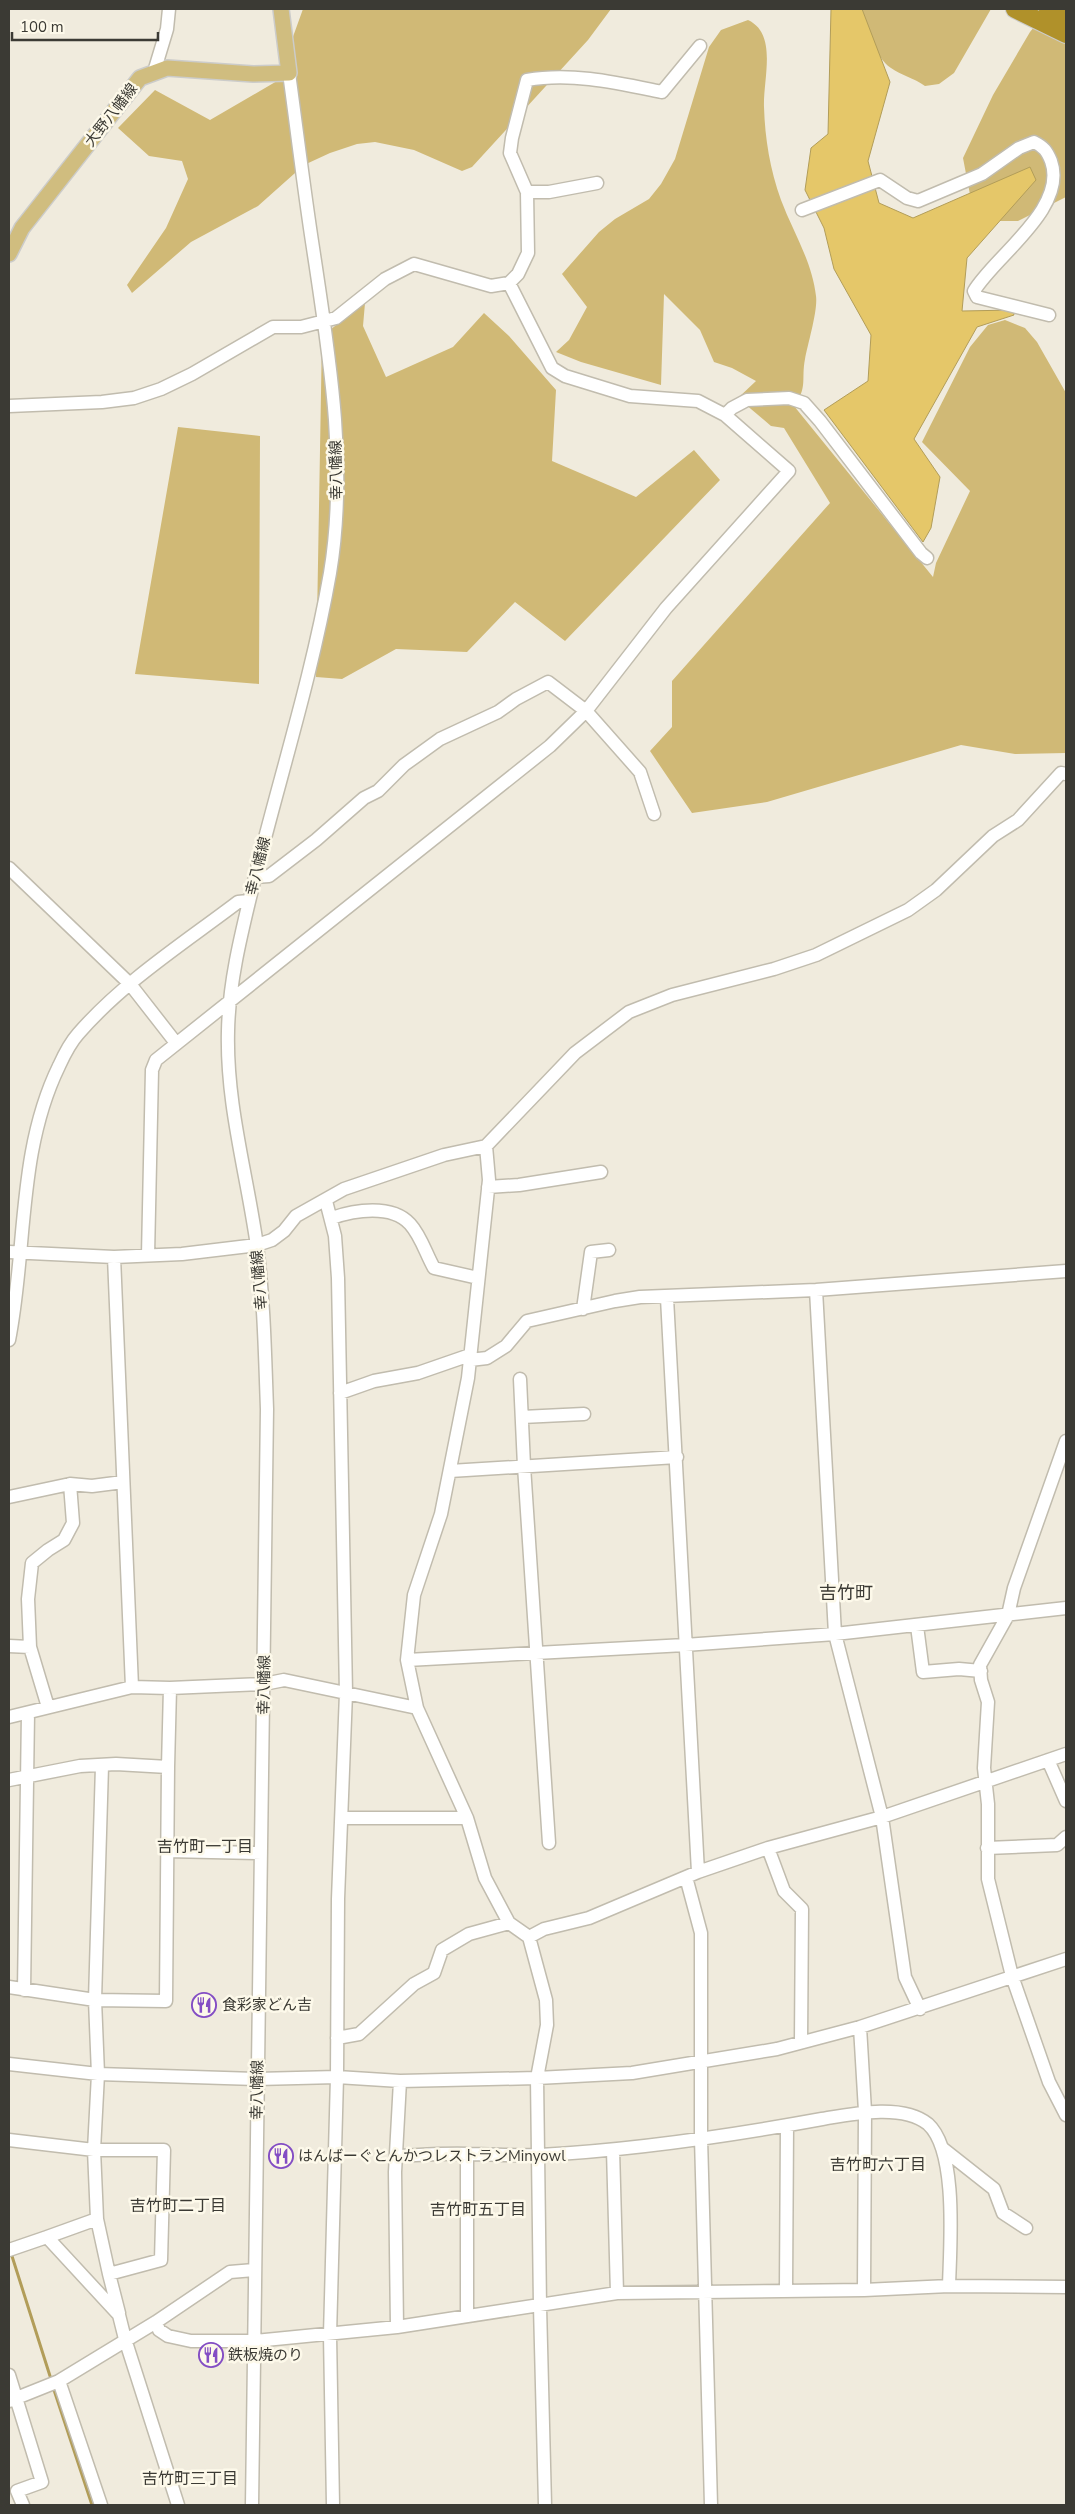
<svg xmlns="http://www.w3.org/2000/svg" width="1075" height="2514" viewBox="0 0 1075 2514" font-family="'Nunito Sans','Noto Sans JP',sans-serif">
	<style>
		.green { fill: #d0b976 }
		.water { fill: #e5c769; stroke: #b29d59 }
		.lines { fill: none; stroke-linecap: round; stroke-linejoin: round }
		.stream { stroke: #b29d59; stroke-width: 3 }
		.minor-casing { stroke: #c1bcae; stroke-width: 15 }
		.major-casing { stroke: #ccccca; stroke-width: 18 }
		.highway-casing { stroke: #ccccca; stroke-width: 20 }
		.minor { stroke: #fff; stroke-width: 12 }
		.major { stroke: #d0bd7f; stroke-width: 15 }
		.highway { stroke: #b0912a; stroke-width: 18 }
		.labels { text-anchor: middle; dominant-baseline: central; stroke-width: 5; stroke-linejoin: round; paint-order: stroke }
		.street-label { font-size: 15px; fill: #3b3a34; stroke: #fdf9ea }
		.poi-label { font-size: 15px; fill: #3b3a34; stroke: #fdf9ea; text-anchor: start }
		.neighbourhood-label { font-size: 16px; fill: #3b3a34; stroke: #fdf9ea }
		.quarter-label { font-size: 18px; fill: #3b3a34; stroke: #fdf9ea }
	</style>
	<rect width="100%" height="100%" fill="#f0ebdd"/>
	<path class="green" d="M 303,9 L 611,9 L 588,40 L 472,167 L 462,171 L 414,150 L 375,142 L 357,144 L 330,153 L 304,165 L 258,206 L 191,242 L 132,293 L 127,285 L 166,228 L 188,179 L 182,161 L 149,156 L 118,128 L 155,90 L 210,120 L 277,81 Z
		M 862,9 L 991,9 L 954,73 L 939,84 L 925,86 C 914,78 901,75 891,68 C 874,57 869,27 862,9 Z
		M 1066,9 L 1066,197 L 1018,221 L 996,221 L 972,205 L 963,158 L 993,95 L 1030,32 L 1047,11 Z
		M 748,20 C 778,34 763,79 764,107 C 765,139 770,169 781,200 C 793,232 812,261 816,296 C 818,310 808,343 805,359 C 801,380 808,387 794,406 L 933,577 L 936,563 L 970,491 L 922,442 L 970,347 L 988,325 L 1005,320 L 1025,328 L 1037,342 L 1066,393 L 1066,753 L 1015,754 L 961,745 L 767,802 L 692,813 L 650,751 L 672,727 L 672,681 L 830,503 L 784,428 L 771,426 L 738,398 L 756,381 L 732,368 L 714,362 L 700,330 L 664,294 L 661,385 L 581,362 L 556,352 L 569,340 L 587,307 L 562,274 L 599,232 L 615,219 L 649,199 L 661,184 L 675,159 L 709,47 L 721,30 Z
		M 365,303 L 363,326 L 386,377 L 453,347 L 484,313 L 509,336 L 556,390 L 552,461 L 636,497 L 694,450 L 720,480 L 565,641 L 515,602 L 467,652 L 396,649 L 342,679 L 316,677 L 322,336 Z
		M 178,427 L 260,436 L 259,684 L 135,674 Z"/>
	<path class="water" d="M 831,9 L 862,9 L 890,82 L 868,161 L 879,203 L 913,218 L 1030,167 L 1036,180 L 967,258 L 962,311 L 1013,310 L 1014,315 L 977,327 L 914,439 L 940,477 L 931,528 L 923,542 L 824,410 L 868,381 L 871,335 L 834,269 L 824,228 L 805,190 L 811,148 L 828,134 Z"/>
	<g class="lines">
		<path class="stream" d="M 11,2253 L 50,2376
			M 54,2390 L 92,2505"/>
		<defs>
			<path id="minor" d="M 154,72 L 167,29 L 169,9
				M 527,192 L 549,192 L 597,183
				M 802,210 L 880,180 L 907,198 L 918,201 L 982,174 L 1019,148 L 1034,142 C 1044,147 1047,151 1051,161 C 1068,208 995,256 974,291 L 977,297 L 1049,315
				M 9,406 L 102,402 L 134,398 L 161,389 L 192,374 L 273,327 L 301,327 L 336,318 L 385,279 L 414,264 L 491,286 L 509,283 L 518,274 L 528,253 L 527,192 L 510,153 L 512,138 L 527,80 C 572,72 618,83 662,92 L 700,46
				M 725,415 L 732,408 L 747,400 L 789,398 L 804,403 L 820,421 L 921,553 L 927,558
				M 9,868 L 130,984 L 176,1043
				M 255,877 L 269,876 L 316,840 L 364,798 L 378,791 L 404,765 L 440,739 L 498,712 L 516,699 L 548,682 L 586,711 L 640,772 L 654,814
				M 486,1146 L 489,1180 L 468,1378 L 441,1514 L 414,1595 L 407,1660 L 417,1708 L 467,1818 L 485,1878 L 509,1923 L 529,1937 L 546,2000 L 547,2025 L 537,2078 L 540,2306 L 545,2505
				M 488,1187 L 519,1185 L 601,1172
				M 326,1201 L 335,1236 L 338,1278 L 346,1693 L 338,1899 L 337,2077 L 330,2335 L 333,2505
				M 332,1218 C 354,1210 392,1204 410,1224 C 421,1236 426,1254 434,1268 L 478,1278
				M 9,1252 L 114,1257 L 182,1254 L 257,1245 L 272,1240 L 284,1231 L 296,1216 L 344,1189 L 444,1155 L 486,1146 L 575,1053 L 629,1012 L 672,995 L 774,969 L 816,955 L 908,910 L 936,890 L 993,836 L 1018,820 L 1061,773 L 1066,774
				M 148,1255 L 152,1070 L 156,1060 L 550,746 L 586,711 L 666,608 L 789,471 L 725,415 L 698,401 L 630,396 L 565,376 L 552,368 L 509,283
				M 114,1257 L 132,1687
				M 816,1290 L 835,1634 L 882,1817 L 905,1977 L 920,2009
				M 667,1298 L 698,1872
				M 583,1309 L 591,1252 L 609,1250
				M 9,1340 C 27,1249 17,1152 59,1066 C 64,1055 70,1043 78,1034 C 123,982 184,943 238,902 L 248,901
				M 470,1360 L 487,1358 L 506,1346 L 527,1321 L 615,1301 L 640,1297 L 816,1290 L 1066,1271
				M 520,1379 L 524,1466 L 549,1843
				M 340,1393 L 374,1381 L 418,1373 L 470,1355
				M 522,1417 L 584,1414
				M 1066,1441 L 1014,1588 L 1008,1615 L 980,1665 L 981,1680 L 988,1702 L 984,1768 L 988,1804 L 988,1879 L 1012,1976 L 1049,2082 L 1066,2115
				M 450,1471 L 677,1457
				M 9,1497 L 70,1484 L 92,1486 L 123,1482
				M 917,1626 L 923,1672 L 959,1669 L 981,1671
				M 9,1646 L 30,1647
				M 407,1660 L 685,1645 L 835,1634 L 1066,1608
				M 48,1707 L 30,1647 L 28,1599 L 32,1563 L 48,1550 L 64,1540 L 73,1523 L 70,1484
				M 9,1717 L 132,1687 L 170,1688 L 264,1684 L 284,1680 L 417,1708
				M 1048,1760 L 1066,1801
				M 102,1766 L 95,2000 L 98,2074 L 94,2150 L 97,2219 L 47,2237 L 119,2315 L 125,2339 L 178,2505
				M 9,1780 L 80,1766 L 116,1764 L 168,1767 L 170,1688
				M 342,1818 L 467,1818
				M 768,1848 L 784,1891 L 802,1909 L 801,2042
				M 987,1848 L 1057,1845 L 1066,1837
				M 167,1851 L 261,1853
				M 686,1877 L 701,1933 L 701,2138 L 711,2505
				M 529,1937 L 544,1929 L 589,1918 L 698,1872 L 768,1848 L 882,1817 L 1066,1754
				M 9,1987 L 95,2000 L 166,2001 L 168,1767
				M 24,1990 L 28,1713
				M 860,2027 L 865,2111 L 864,2290
				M 337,2038 L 359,2034 L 414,1984 L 434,1973 L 442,1950 L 469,1934 L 509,1923
				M 9,2064 L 98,2074 L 257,2079 L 337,2077 L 400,2081 L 537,2078 L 632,2073 L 777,2049 L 860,2027 L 1066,1959
				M 9,2140 L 94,2150 L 164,2150 L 161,2260 L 109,2274 L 119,2313
				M 942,2148 L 994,2189 L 1003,2213 L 1026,2228
				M 613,2150 L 617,2293
				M 397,2156 C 421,2155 445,2153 469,2154 C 493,2154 517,2156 540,2155 C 635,2150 729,2136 822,2119 C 851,2114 903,2103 928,2124 C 958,2151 950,2247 949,2286
				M 97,2219 L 109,2274
				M 9,2250 L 47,2237
				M 786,2289 L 787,2125
				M 467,2316 L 467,2154
				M 156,2322 L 159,2330 L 168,2336 L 191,2341 L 255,2341 L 397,2327 L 617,2293 L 864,2290 L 949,2286 L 1066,2287
				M 397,2327 L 395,2172 L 400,2081
				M 9,2375 L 42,2482 L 17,2491 L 23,2505
				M 59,2381 L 101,2505
				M 9,2401 L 59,2381 L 156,2322 L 230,2272 L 254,2270
				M 252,2505 L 267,1409 C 265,1355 264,1300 257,1246 C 247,1174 226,1104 228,1031 C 229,979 243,927 255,877 C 280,776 312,676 330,573 C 348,466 329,354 313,248 C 304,190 297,131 289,73"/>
			<path id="major" d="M 9,254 L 22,228 L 140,78 L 167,68 L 253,74 L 289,73 L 281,9"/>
			<path id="highway" d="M 1015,9 L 1066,34
				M 1048,9 L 1066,18"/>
		</defs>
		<use href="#minor" class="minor-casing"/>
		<use href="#major" class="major-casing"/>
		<use href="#highway" class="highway-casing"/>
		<use href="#minor" class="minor"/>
		<use href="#major" class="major"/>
		<use href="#highway" class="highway"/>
	</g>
	<defs>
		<symbol id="restaurant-ring" viewBox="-11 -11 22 22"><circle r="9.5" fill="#fdf9ea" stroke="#834dc4" stroke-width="1.5"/><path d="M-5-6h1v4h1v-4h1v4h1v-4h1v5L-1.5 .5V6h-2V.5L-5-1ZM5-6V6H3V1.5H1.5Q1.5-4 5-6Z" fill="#834dc4"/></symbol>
	</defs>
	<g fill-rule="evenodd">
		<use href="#restaurant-ring" x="190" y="1991" width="28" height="28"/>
		<use href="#restaurant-ring" x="267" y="2142" width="28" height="28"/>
		<use href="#restaurant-ring" x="197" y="2341" width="28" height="28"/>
	</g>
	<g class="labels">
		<g class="street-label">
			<text transform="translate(111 115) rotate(-52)">大野八幡線</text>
			<text transform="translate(336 470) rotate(-91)">幸八幡線</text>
			<text transform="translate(258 866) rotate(-76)">幸八幡線</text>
			<text transform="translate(259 1280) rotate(-95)">幸八幡線</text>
			<text transform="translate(264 1685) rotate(-89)">幸八幡線</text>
			<text transform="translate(257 2090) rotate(-89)">幸八幡線</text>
		</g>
		<g class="poi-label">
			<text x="222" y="2005">食彩家どん吉</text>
			<text x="298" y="2156">はんばーぐとんかつレストランMinyowl</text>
			<text x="228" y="2355">鉄板焼のり</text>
		</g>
		<g class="neighbourhood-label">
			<text x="205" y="1847">吉竹町一丁目</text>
			<text x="878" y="2165">吉竹町六丁目</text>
			<text x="178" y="2206">吉竹町二丁目</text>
			<text x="478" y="2210">吉竹町五丁目</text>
			<text x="190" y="2479">吉竹町三丁目</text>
		</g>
		<g class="quarter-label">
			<text x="846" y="1593">吉竹町</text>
		</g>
	</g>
	<rect width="1075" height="2514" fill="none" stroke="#3b3a34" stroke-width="20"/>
	<path d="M12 32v8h146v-8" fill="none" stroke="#3b3a34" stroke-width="2.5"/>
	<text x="20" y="32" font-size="15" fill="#3b3a34" stroke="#fdf9ea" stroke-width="4" paint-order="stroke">100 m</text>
</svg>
